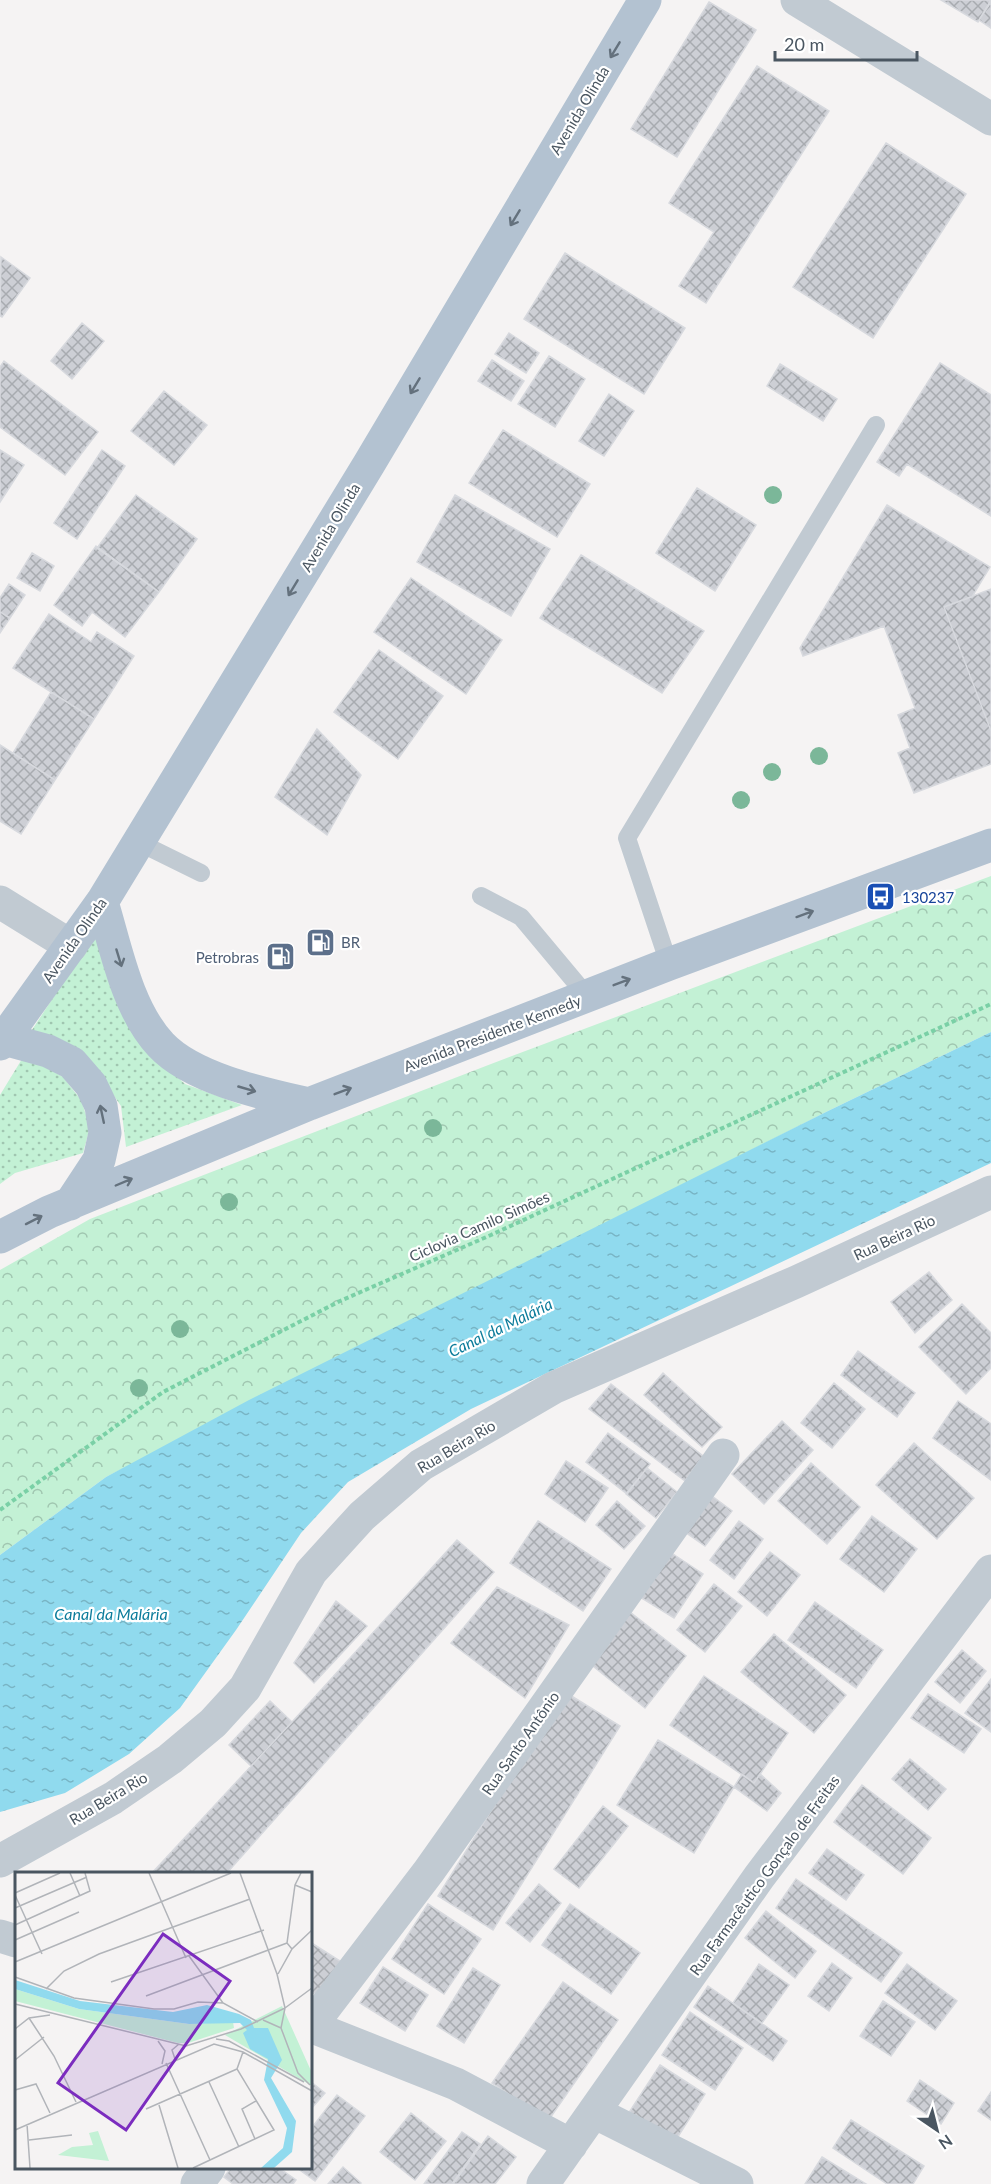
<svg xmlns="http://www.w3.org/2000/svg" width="991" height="2184" viewBox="0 0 991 2184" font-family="Lato,sans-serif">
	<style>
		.grass { fill: url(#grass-dots) }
		.forest { fill: url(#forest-crowns) }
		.water { fill: url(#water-ripples) }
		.building { fill: url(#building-cross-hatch); stroke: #d7d9de; stroke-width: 1.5 }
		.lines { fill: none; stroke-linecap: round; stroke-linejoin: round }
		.path { stroke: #7ad0a6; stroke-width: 4; stroke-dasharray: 4.5 3; stroke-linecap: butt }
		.service { stroke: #c1cad2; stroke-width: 18 }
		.minor { stroke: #c1cad2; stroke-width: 33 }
		.primary { stroke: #b3c2d1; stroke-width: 33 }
		.tree { fill: #7bb799 }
		.oneway { stroke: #64717d }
		.labels { text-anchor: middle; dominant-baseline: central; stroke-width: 4.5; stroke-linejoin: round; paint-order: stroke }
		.street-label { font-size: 15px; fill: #4a5661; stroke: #fff }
		.transit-label { font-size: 15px; fill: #164399; stroke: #fff; text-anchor: start }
		.service-label { font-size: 15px; fill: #4e5e75; stroke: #fff; text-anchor: start }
		.water-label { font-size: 16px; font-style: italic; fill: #0c7c9b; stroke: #fff }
		.inset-road { fill: none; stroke: #b1b4b9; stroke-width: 1.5 }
		.view { fill: #7b2cbf; fill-opacity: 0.15; stroke: #7b2cbf; stroke-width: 3 }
		.inset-edge { fill: none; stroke: #4a5661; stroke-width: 3 }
	</style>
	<defs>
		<pattern id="grass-dots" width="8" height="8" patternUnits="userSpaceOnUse" patternTransform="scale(1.5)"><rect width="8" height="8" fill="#c3f1d5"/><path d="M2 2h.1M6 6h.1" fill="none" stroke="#a0c6b0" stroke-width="1.8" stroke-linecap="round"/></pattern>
		<pattern id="forest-crowns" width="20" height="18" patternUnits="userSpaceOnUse" patternTransform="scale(1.5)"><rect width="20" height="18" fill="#c3f1d5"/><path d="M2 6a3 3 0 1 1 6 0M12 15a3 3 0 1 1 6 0" fill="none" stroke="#a0c6b0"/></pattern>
		<pattern id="water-ripples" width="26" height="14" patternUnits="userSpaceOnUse" patternTransform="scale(1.5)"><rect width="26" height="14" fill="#90daee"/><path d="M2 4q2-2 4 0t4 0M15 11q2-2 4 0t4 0" fill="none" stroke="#78b4c4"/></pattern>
		<pattern id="building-cross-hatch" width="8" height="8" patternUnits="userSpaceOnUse" patternTransform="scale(1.5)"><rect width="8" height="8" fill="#cdcfd5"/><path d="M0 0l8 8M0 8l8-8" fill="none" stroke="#a8abb0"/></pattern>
	</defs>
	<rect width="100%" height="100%" fill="#f5f3f3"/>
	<path class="grass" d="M 96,932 L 150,1052 L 185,1084 L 242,1105 L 126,1147 L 121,1106 L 96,1070 L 30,1033 Z
		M 25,1054 L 63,1077 L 81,1100 L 90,1127 L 83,1153 L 15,1173 L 0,1184 L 0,1095 Z"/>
	<path class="forest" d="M 991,876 L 991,1032 L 828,1111 L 106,1477 L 0,1555 L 0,1270 L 90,1219 L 491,1064 Z"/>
	<path class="water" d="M 991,1032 L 991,1163 L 471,1409 L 348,1482 L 301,1533 L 236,1630 L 180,1708 L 129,1754 L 65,1793 L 0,1812 L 0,1555 L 106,1477 L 249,1400 L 828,1111 Z"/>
	<path class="building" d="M 941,0 L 991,0 L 978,22 Z
		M 709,2 L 756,30 L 677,157 L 631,129 Z
		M 991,2 L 991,28 L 979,20 Z
		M 757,66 L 829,111 L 706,303 L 679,286 L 714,232 L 669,203 Z
		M 886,143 L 966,194 L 873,338 L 793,287 Z
		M 565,253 L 685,328 L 644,394 L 524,319 Z
		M 1,257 L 30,278 L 2,317 L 0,316 Z
		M 82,323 L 104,341 L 72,379 L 51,361 Z
		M 509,333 L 539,353 L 526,373 L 495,354 Z
		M 549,356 L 585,379 L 555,427 L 518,404 Z
		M 492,360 L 524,381 L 511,401 L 478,381 Z
		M 4,361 L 98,432 L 65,475 L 0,427 L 0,367 Z
		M 940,363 L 991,395 L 991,516 L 907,464 L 899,476 L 877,462 Z
		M 780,364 L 837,399 L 823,421 L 767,386 Z
		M 164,391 L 207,425 L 174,465 L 131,431 Z
		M 609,394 L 634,411 L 604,456 L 579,441 Z
		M 503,430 L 590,484 L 557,537 L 469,483 Z
		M 0,450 L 24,465 L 0,502 Z
		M 102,450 L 125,466 L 77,539 L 54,523 Z
		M 697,488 L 756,525 L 715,591 L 656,553 Z
		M 136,495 L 197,539 L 159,592 L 97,548 Z
		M 455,495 L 550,549 L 511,616 L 417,562 Z
		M 887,505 L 990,567 L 972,597 L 944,607 L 991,731 L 991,764 L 914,793 L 898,753 L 910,748 L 898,715 L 915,708 L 884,626 L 803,656 L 800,648 Z
		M 96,546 L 159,592 L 125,637 L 92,612 L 82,626 L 54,605 Z
		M 32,553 L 54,566 L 40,591 L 17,578 Z
		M 581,555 L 704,631 L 662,693 L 540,618 Z
		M 411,578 L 502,640 L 466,694 L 374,632 Z
		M 9,584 L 25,595 L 10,618 L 0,612 L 0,598 Z
		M 991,589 L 991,731 L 944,607 Z
		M 0,612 L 10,618 L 0,633 Z
		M 49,614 L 91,642 L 97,632 L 134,656 L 94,719 L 13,668 Z
		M 379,650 L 443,696 L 398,759 L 334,712 Z
		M 51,692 L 94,719 L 55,780 L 13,753 Z
		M 317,729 L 361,775 L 327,835 L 275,797 Z
		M 0,745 L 55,780 L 21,834 L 0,821 Z
		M 929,1272 L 952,1300 L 915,1333 L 891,1302 Z
		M 962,1304 L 991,1333 L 991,1368 L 966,1394 L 919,1347 Z
		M 858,1351 L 915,1393 L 897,1417 L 841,1375 Z
		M 663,1373 L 722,1427 L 702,1447 L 644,1395 Z
		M 834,1383 L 865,1409 L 832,1448 L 801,1423 Z
		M 611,1384 L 703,1456 L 685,1481 L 589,1409 Z
		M 958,1401 L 991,1424 L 991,1480 L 933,1438 Z
		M 782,1421 L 813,1450 L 764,1504 L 732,1474 Z
		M 608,1433 L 650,1464 L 627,1494 L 586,1462 Z
		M 914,1443 L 974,1498 L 937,1539 L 876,1485 Z
		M 566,1461 L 608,1488 L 585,1522 L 545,1494 Z
		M 811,1463 L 860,1507 L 827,1544 L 778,1501 Z
		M 647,1468 L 677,1492 L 656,1518 L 626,1494 Z
		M 712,1496 L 732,1511 L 705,1546 L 685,1532 Z
		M 617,1501 L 645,1526 L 624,1549 L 596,1525 Z
		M 872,1516 L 917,1549 L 884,1592 L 840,1559 Z
		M 538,1521 L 611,1569 L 583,1611 L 510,1563 Z
		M 739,1521 L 763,1539 L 734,1579 L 710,1560 Z
		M 457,1540 L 494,1572 L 226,1874 L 151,1874 L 292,1722 Z
		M 670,1552 L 703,1574 L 674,1618 L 640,1597 Z
		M 770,1552 L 800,1575 L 767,1616 L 738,1592 Z
		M 714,1584 L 742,1606 L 705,1652 L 677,1630 Z
		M 497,1587 L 569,1625 L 525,1698 L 451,1643 Z
		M 336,1601 L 367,1626 L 314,1683 L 294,1663 Z
		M 815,1602 L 883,1650 L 856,1688 L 788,1640 Z
		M 630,1612 L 686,1656 L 645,1708 L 589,1663 Z
		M 774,1634 L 846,1695 L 814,1733 L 741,1672 Z
		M 962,1650 L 986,1671 L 960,1703 L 935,1682 Z
		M 704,1676 L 788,1733 L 754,1783 L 670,1725 Z
		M 991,1679 L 991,1732 L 965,1713 Z
		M 565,1692 L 620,1726 L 493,1930 L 438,1896 Z
		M 928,1694 L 981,1729 L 964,1753 L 911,1718 Z
		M 270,1701 L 292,1722 L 251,1766 L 229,1745 Z
		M 658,1740 L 734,1787 L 694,1853 L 617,1805 Z
		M 910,1759 L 946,1789 L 928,1810 L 892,1779 Z
		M 742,1774 L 754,1783 L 760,1774 L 781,1793 L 767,1811 L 734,1787 Z
		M 862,1785 L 931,1838 L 903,1874 L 834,1822 Z
		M 603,1806 L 628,1826 L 579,1888 L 554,1869 Z
		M 827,1849 L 864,1875 L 846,1900 L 809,1873 Z
		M 796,1879 L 902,1953 L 881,1982 L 776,1908 Z
		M 539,1884 L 561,1903 L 530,1942 L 506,1923 Z
		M 428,1904 L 481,1939 L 444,1994 L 392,1959 Z
		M 570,1904 L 640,1953 L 611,1994 L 542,1945 Z
		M 766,1911 L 816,1951 L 795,1978 L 745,1938 Z
		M 310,1942 L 340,1961 L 320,1997 L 310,1991 Z
		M 832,1963 L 852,1978 L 829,2011 L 808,1996 Z
		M 759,1964 L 789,1985 L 762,2023 L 733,2003 Z
		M 907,1964 L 957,2001 L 935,2030 L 885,1993 Z
		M 383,1967 L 428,1995 L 405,2031 L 360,2003 Z
		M 473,1968 L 500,1985 L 464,2043 L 437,2026 Z
		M 563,1982 L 618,2020 L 548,2121 L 492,2083 Z
		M 708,1986 L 787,2041 L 773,2061 L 694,2007 Z
		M 883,2001 L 915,2022 L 891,2056 L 860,2036 Z
		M 690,2012 L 743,2048 L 715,2090 L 662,2055 Z
		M 660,2065 L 705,2094 L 674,2143 L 628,2114 Z
		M 920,2080 L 954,2103 L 941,2124 L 907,2101 Z
		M 310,2081 L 325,2093 L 310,2110 Z
		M 991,2092 L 991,2120 L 978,2111 Z
		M 337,2095 L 365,2116 L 315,2181 L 297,2168 L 310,2168 L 310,2130 Z
		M 411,2113 L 446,2141 L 415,2180 L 380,2152 Z
		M 851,2120 L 924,2166 L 913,2184 L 887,2184 L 833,2148 Z
		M 462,2132 L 480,2144 L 452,2184 L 424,2184 Z
		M 488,2136 L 516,2157 L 495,2184 L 453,2184 Z
		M 822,2157 L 866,2184 L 805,2184 Z
		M 343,2167 L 361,2183 L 360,2184 L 328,2184 Z
		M 231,2168 L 279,2168 L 296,2180 L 293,2184 L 233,2184 L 224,2177 Z"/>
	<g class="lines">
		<path class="path" d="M 0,1510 L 163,1392 L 340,1301 L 491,1235 L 991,1004"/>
		<path class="service" d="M 138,842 L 201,873
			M 481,896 L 521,917 L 587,996
			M 669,964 L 627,838 L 876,425"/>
		<path class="minor" d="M 797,0 L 991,119
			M 0,902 L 71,946
			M 0,1861 L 113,1798 L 170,1759 L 213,1723 L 245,1688 L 311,1572 L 362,1516 L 421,1465 L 553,1388 L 796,1282 L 991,1192
			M 0,1936 L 16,1941
			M 310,2026 L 456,2084 L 571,2145
			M 310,2027 L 429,1871 L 723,1455
			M 594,2112 L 737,2184
			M 197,2184 L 209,2168
			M 543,2184 L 759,1877 L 991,1571"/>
		<path class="primary" d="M 102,902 C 116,948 127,1009 161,1045 C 193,1079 265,1094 309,1104
			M 4,1039 L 48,1051 L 72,1063 L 91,1085 L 101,1106 L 105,1133 L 99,1160 L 70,1204
			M 0,1044 L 102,902 L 369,464 L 645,0
			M 0,1237 L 49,1212 L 309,1104 L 669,964 L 991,845"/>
	</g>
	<g class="tree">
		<circle cx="773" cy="495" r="9"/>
		<circle cx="819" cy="756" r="9"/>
		<circle cx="772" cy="772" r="9"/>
		<circle cx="741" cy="800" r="9"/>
		<circle cx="433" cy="1128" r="9"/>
		<circle cx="229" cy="1202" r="9"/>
		<circle cx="180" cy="1329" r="9"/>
		<circle cx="139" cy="1388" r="9"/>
	</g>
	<defs><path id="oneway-shaft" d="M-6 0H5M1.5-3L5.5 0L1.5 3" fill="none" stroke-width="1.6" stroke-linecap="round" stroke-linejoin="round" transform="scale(1.5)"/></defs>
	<g class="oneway">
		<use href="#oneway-shaft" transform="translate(615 50) rotate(121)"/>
		<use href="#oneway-shaft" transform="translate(515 218) rotate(121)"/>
		<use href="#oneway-shaft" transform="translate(415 386) rotate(121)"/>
		<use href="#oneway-shaft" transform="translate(293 588) rotate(121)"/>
		<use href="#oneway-shaft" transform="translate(805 914) rotate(-20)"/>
		<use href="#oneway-shaft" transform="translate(119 958) rotate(73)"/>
		<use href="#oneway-shaft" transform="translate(622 982) rotate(-21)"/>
		<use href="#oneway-shaft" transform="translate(247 1089) rotate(16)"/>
		<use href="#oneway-shaft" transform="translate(343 1091) rotate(-21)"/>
		<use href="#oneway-shaft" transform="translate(102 1114) rotate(-102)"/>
		<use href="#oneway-shaft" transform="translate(124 1182) rotate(-23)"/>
		<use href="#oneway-shaft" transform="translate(34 1220) rotate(-27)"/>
	</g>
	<defs>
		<symbol id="bus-square" viewBox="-11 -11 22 22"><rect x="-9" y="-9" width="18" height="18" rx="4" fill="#1a4fb4" stroke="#fff"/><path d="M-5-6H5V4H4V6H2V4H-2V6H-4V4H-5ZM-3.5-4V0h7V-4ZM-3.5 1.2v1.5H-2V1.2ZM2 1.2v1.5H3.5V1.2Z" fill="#fff"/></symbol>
		<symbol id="fuel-square" viewBox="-11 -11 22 22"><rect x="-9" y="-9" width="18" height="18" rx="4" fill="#5c6f8a" stroke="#fff"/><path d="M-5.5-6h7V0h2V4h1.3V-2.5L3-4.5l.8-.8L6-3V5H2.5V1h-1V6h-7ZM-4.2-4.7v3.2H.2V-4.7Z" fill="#fff"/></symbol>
	</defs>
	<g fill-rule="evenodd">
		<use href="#bus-square" x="864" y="880" width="33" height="33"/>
		<use href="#fuel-square" x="304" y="926" width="33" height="33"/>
		<use href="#fuel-square" x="264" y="940" width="33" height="33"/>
	</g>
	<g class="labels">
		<g class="street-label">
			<text transform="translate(579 110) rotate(-59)">Avenida Olinda</text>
			<text transform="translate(330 527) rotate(-59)">Avenida Olinda</text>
			<text transform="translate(74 940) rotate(-55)">Avenida Olinda</text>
			<text transform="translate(492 1033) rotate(-21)">Avenida Presidente Kennedy</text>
			<text transform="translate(479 1226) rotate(-24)">Ciclovia Camilo Simões</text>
			<text transform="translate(894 1237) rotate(-25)">Rua Beira Rio</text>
			<text transform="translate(456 1446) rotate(-31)">Rua Beira Rio</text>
			<text transform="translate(520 1743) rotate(-55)">Rua Santo Antônio</text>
			<text transform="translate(108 1798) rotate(-31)">Rua Beira Rio</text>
			<text transform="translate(764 1875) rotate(-54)">Rua Farmacêutico Gonçalo de Freitas</text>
		</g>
		<g class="transit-label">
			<text x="902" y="897">130237</text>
		</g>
		<g class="service-label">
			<text x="341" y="942">BR</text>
			<text x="259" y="957" text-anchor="end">Petrobras</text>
		</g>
		<g class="water-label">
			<text transform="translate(500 1327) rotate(-26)">Canal da Malária</text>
			<text x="111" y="1613">Canal da Malária</text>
		</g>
	</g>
	<g transform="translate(15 1872)">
		<rect width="297" height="297" fill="#f5f3f3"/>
		<path d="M 0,117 L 64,137 L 174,152 L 218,150 L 219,156 L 173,171 L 163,171 L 0,129 ZM 267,134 L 297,201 L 297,214 L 210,163 ZM 83,259 L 94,289 L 43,283 L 57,275 L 78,273 L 74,261 Z" fill="#c3f1d5"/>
		<path d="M 0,108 L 65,129 L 158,140 L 192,133 L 224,142 L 236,148 L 239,156 L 253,156 L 267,188 L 256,206 L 281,249 L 277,280 L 259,296 L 246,296 L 268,276 L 272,256 L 249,208 L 253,187 L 235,177 L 228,161 L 232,158 L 225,151 L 174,152 L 64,137 L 0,117 Z" fill="#90daee"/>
		<path class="inset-road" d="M 55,1 L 65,24M 134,1 L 171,86M 225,1 L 262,102 L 270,136 L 266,156 L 283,201 L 295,213M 280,13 L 297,20M 0,21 L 45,1M 0,23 L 27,82M 0,36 L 72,5M 0,53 L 75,19 L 70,1M 0,68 L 64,40M 277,77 L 272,71 L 280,13 L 286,1M 174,84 L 208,131 L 243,150M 0,90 L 216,1M 263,102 L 277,77 L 297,58M 0,105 L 59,126 L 139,137 L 159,137 L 183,130 L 208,131M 96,110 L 249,58M 31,117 L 49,99 L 84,82 L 235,27M 131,124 L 272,71M 0,132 L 171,174 L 226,157 L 270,136M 270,136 L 297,116M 14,146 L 39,184 L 61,230M 248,148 L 266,156M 0,157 L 14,146 L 35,143M 201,167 L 214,169 L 289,210M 143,169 L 150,179 L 147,192M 160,187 L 157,178 L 164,172M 0,188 L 29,165M 151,191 L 195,288M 194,210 L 224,275M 0,218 L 21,212 L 35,241M 144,233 L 163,296M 131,237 L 222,197M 12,252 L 15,296M 0,258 L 199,172 L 228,180 L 297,219M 240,267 L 227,237 L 241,229M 14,268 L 57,263M 178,296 L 259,258 L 222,197 L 228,180"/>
		<path class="view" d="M 148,62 L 215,109 L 111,258 L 43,211 Z"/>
		<rect width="297" height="297" class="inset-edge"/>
	</g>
	<g transform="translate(937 2130) rotate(145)" stroke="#ffffff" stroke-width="4.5" paint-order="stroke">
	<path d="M0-4.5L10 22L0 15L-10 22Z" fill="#4a5661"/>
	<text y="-9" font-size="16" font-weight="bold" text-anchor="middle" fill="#4a5661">N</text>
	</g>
	<path d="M775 51v9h142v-9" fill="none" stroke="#4a5661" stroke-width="3"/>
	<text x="784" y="51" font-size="18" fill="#4a5661" stroke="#ffffff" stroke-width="4.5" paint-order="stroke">20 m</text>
</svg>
